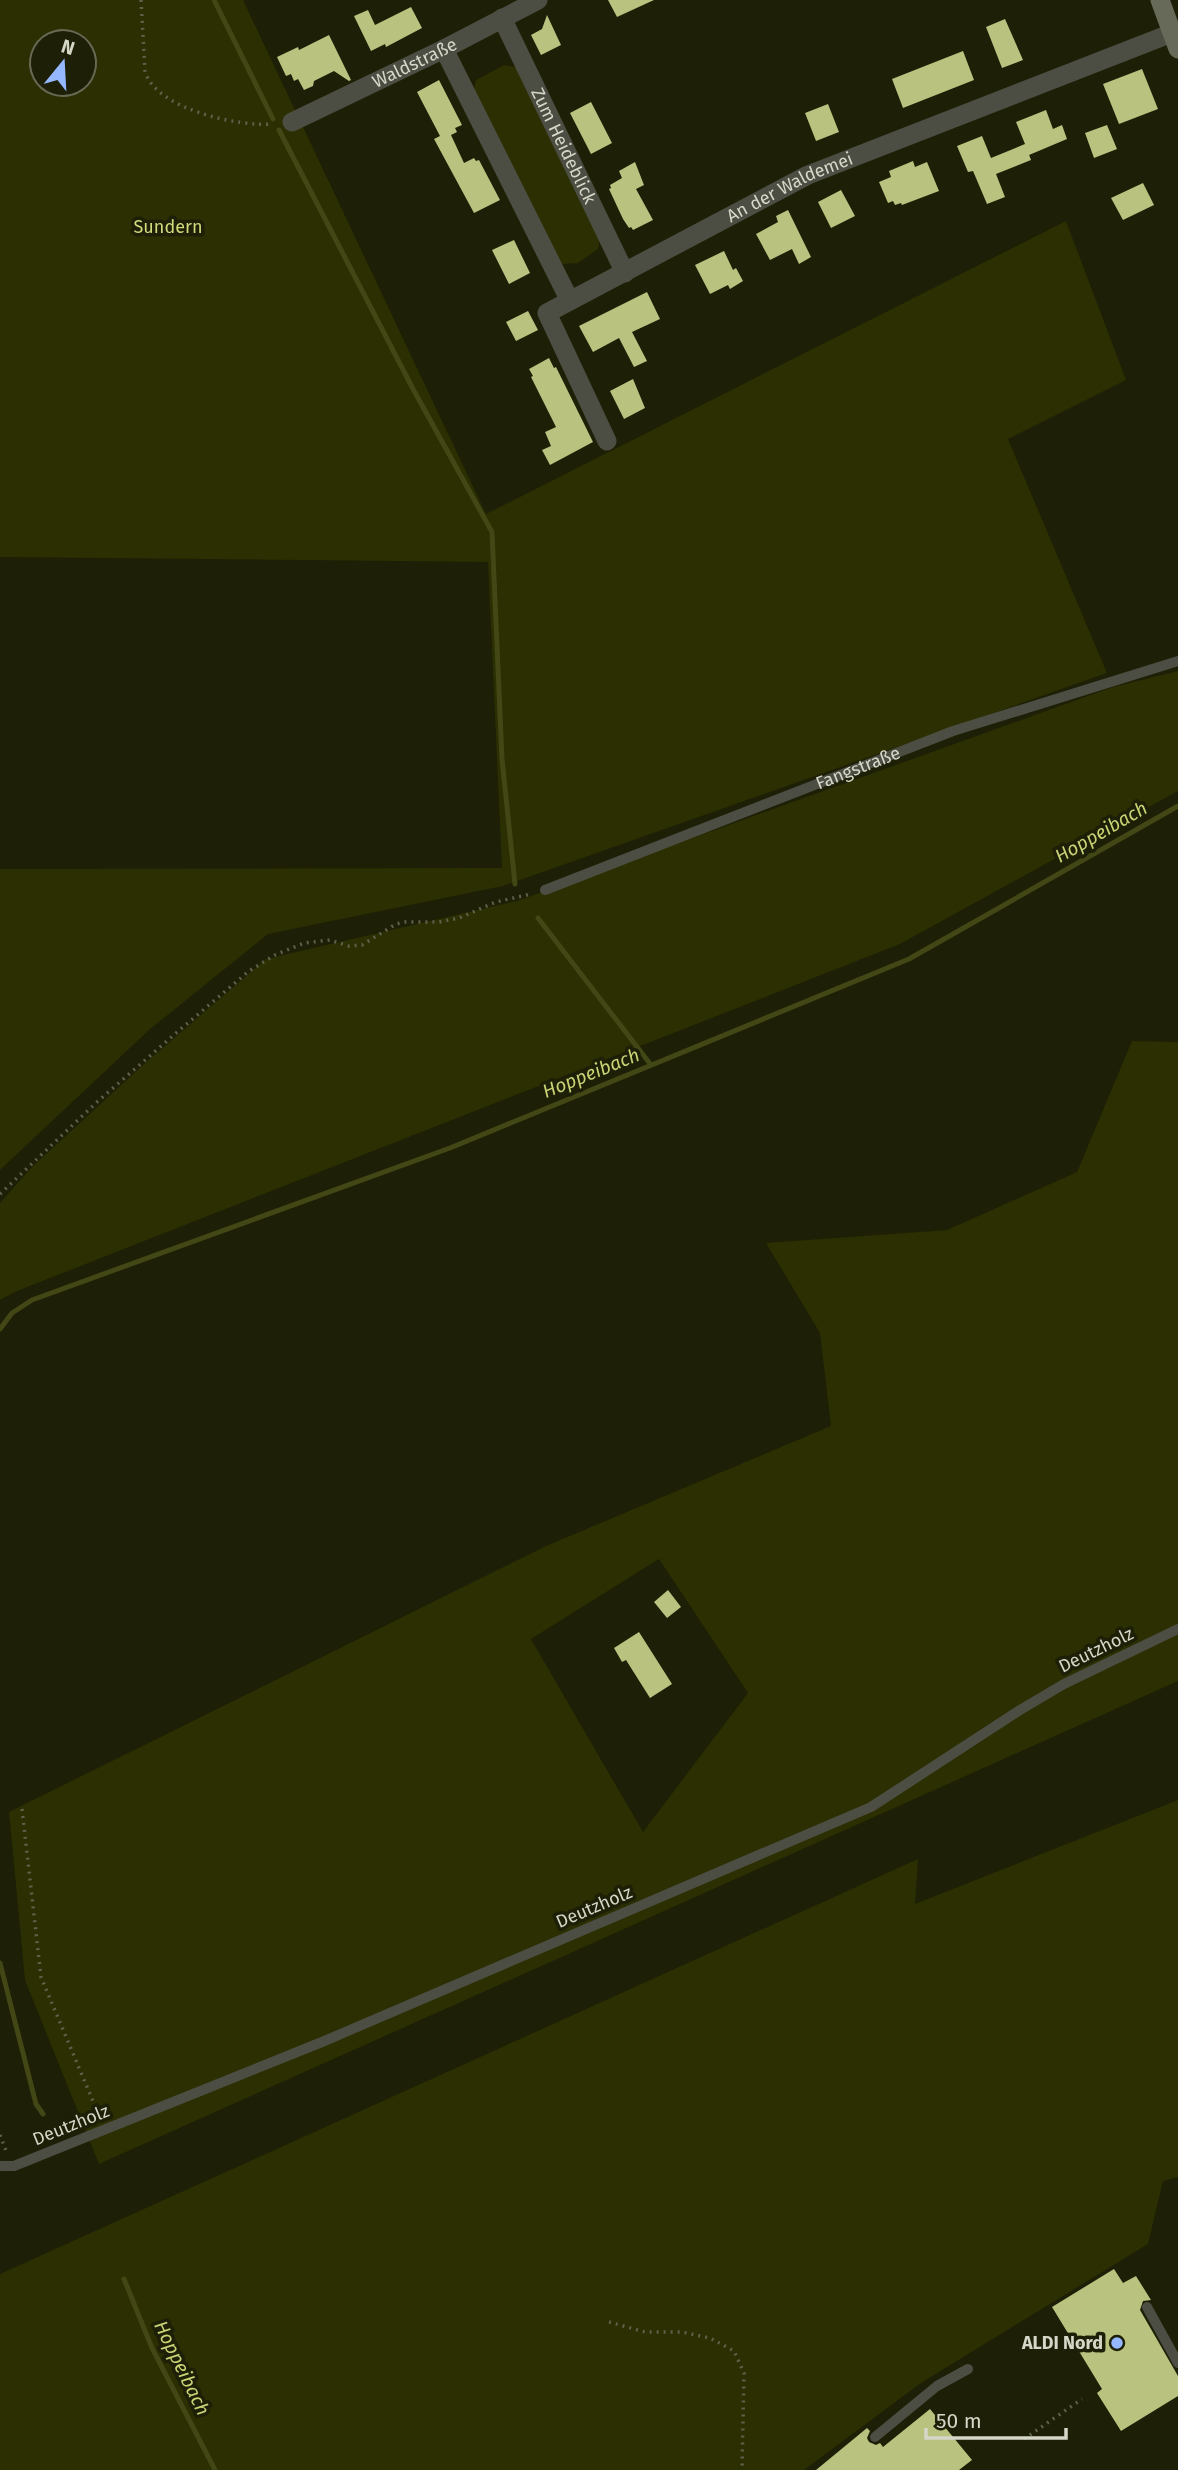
<svg xmlns="http://www.w3.org/2000/svg" width="1178" height="2470" viewBox="0 0 1178 2470" font-family="'Fira Sans',sans-serif">
	<style>
		.green { fill: #2b2f01; fill-rule: evenodd }
		.lines { fill: none; stroke-linecap: round; stroke-linejoin: round }
		.stream { stroke: #434715; stroke-width: 5 }
		.building { fill: #bac27f }
		.path { stroke: #5e604a; stroke-width: 3.5; stroke-dasharray: 2 5; stroke-linecap: butt }
		.service { stroke: #4d4e43; stroke-width: 10 }
		.minor { stroke: #4d4e43; stroke-width: 19 }
		.secondary { stroke: #676a58; stroke-width: 19 }
		.poi-dot { fill: #94b7fd; stroke: #1d1f06; stroke-width: 2.5 }
		.labels { text-anchor: middle; dominant-baseline: central; stroke-width: 7; stroke-linejoin: round; paint-order: stroke }
		.street-label { font-size: 18px; fill: #d5d7c8; stroke: #1d1f06 }
		.park-label { font-size: 18px; fill: #d1db7d; stroke: #1d1f06 }
		.poi-label { font-size: 18px; font-weight: bold; fill: #d5d7c8; stroke: #1d1f06; text-anchor: end }
		.water-label { font-size: 19px; font-style: italic; fill: #c9d375; stroke: #1d1f06 }
	</style>
	<rect width="100%" height="100%" fill="#1d1f06"/>
	<path class="green" d="M 0,0 L 243,0 L 486,514 L 1066,221 L 1126,380 L 1008,439 L 1107,673 L 503,886 L 268,934 L 149,1030 L 0,1170 L 0,869 L 502,868 L 488,562 L 0,557 ZM 42,42 L 84,42 L 84,84 L 42,84 Z
		M 504,65 L 516,67 L 600,238 L 598,249 L 578,263 L 561,264 L 473,93 L 476,80 Z
		M 1178,671 L 1178,791 L 900,944 L 17,1291 L 0,1300 L 0,1203 L 32,1167 L 144,1064 L 266,959 L 517,901 L 1113,687 Z
		M 1132,1041 L 1178,1042 L 1178,1681 L 99,2164 L 25,1980 L 9,1812 L 546,1546 L 831,1426 L 820,1333 L 766,1243 L 947,1230 L 1077,1172 ZM 659,1559 L 748,1693 L 643,1832 L 531,1639 Z
		M 1178,1800 L 1178,2177 L 1163,2181 L 1148,2244 L 921,2383 L 804,2470 L 0,2470 L 0,2274 L 918,1859 L 915,1904 Z"/>
	<g class="lines">
		<path class="stream" d="M 214,0 L 273,119
			M 279,130 L 413,389 L 492,532 L 502,759 L 515,884
			M 538,918 L 651,1065
			M 0,1329 L 12,1313 L 32,1300 L 450,1148 L 909,959 L 1178,806
			M 0,1963 L 36,2104 L 43,2114
			M 124,2279 L 152,2348 L 215,2470"/>
	</g>
	<path class="building" d="M 608,0 L 654,0 L 617,17 Z
		M 411,7 L 422,28 L 386,47 L 385,44 L 371,51 L 354,16 L 368,10 L 375,25 Z
		M 547,15 L 561,45 L 541,55 L 531,35 L 542,29 Z
		M 1005,19 L 1023,60 L 1002,68 L 986,27 Z
		M 329,35 L 351,80 L 349,81 L 334,71 L 314,81 L 313,86 L 304,90 L 298,79 L 294,81 L 291,74 L 286,76 L 277,57 L 298,47 L 299,50 Z
		M 963,51 L 974,80 L 903,108 L 892,79 Z
		M 1142,69 L 1158,109 L 1119,124 L 1103,84 Z
		M 439,80 L 462,125 L 455,128 L 457,132 L 451,135 L 464,163 L 474,158 L 476,161 L 479,160 L 500,200 L 474,213 L 434,139 L 440,136 L 417,92 Z
		M 591,102 L 612,143 L 591,154 L 570,113 Z
		M 828,104 L 839,132 L 816,141 L 805,113 Z
		M 1046,110 L 1053,129 L 1062,125 L 1067,139 L 1029,155 L 1027,149 L 1031,160 L 996,174 L 1005,197 L 987,204 L 973,171 L 968,172 L 957,146 L 982,136 L 991,158 L 1025,144 L 1016,122 Z
		M 1107,125 L 1117,149 L 1094,158 L 1085,133 Z
		M 913,161 L 915,167 L 927,162 L 939,191 L 902,205 L 901,203 L 895,205 L 893,201 L 888,203 L 879,182 L 891,177 L 889,171 Z
		M 635,162 L 644,185 L 636,189 L 653,220 L 633,230 L 631,227 L 629,228 L 623,219 L 609,189 L 611,188 L 610,185 L 622,178 L 619,171 Z
		M 1143,183 L 1154,205 L 1123,220 L 1111,198 Z
		M 841,190 L 855,216 L 831,228 L 818,202 Z
		M 788,210 L 811,257 L 799,264 L 792,249 L 770,260 L 756,234 L 778,222 L 776,216 Z
		M 514,240 L 530,273 L 509,284 L 492,250 Z
		M 724,251 L 733,270 L 736,268 L 743,281 L 730,289 L 728,285 L 710,294 L 695,265 Z
		M 647,292 L 660,319 L 632,332 L 647,361 L 634,367 L 619,338 L 593,352 L 579,326 Z
		M 528,311 L 538,330 L 516,341 L 506,322 Z
		M 549,358 L 554,368 L 556,367 L 593,442 L 550,465 L 542,450 L 551,446 L 545,432 L 556,427 L 531,377 L 533,376 L 529,369 Z
		M 633,379 L 645,408 L 624,419 L 610,391 Z
		M 668,1590 L 681,1607 L 667,1618 L 654,1602 Z
		M 639,1632 L 672,1684 L 650,1698 L 626,1660 L 622,1662 L 614,1648 Z
		M 1114,2269 L 1123,2283 L 1136,2276 L 1151,2300 L 1143,2301 L 1140,2310 L 1178,2376 L 1178,2396 L 1121,2431 L 1097,2393 L 1102,2389 L 1052,2307 Z
		M 930,2409 L 972,2460 L 959,2470 L 816,2470 L 867,2428 L 870,2431 L 867,2438 L 869,2442 L 876,2445 L 880,2443 L 883,2447 Z"/>
	<g class="lines">
		<path class="path" d="M 141,0 L 145,71 C 155,109 239,127 273,124
			M 0,1194 L 97,1102 L 175,1034 L 249,971 L 275,955 L 304,943 L 330,940 L 349,946 L 362,945 L 396,924 L 405,922 L 439,922 L 459,918 L 496,902 L 531,894
			M 22,1809 L 41,1977 L 100,2118
			M 0,2135 L 7,2153
			M 609,2322 L 645,2332 L 682,2332 L 710,2338 L 734,2351 L 744,2373 L 742,2470
			M 1024,2439 L 1082,2399"/>
		<g class="service">
			<path id="s1" d="M 545,890 L 953,731 L 1178,661"/>
			<path d="M 0,2166 L 14,2166 L 322,2042 L 871,1807 L 1020,1710 L 1064,1684 L 1178,1629"/>
			<path d="M 1147,2307 L 1178,2363"/>
			<path d="M 875,2437 L 937,2386 L 968,2369"/>
		</g>
		<g class="minor">
			<path id="s2" d="M 502,18 L 625,273"/>
			<path d="M 444,49 L 570,301"/>
			<path id="s3" d="M 292,122 L 444,49 L 538,0"/>
			<path id="s4" d="M 607,441 L 547,313 L 808,175 L 1172,33"/>
		</g>
		<path class="secondary" d="M 1160,0 L 1178,49"/>
	</g>
	<circle class="poi-dot" cx="1117" cy="2343" r="7"/>
	<g class="labels">
		<g class="street-label">
			<text stroke="none"><textPath href="#s3" startOffset="136">Waldstraße</textPath></text>
			<text stroke="none"><textPath href="#s2" startOffset="142">Zum Heideblick</textPath></text>
			<text stroke="none"><textPath href="#s4" startOffset="415">An der Waldemei</textPath></text>
			<text stroke="none"><textPath href="#s1" startOffset="336">Fangstraße</textPath></text>
			<text transform="translate(1096 1650) rotate(-26)">Deutzholz</text>
			<text transform="translate(594 1907) rotate(-23)">Deutzholz</text>
			<text transform="translate(71 2125) rotate(-22)">Deutzholz</text>
		</g>
		<g class="park-label">
			<text x="168" y="227">Sundern</text>
		</g>
		<g class="poi-label">
			<text x="1103" y="2343">ALDI Nord</text>
		</g>
		<g class="water-label">
			<text transform="translate(1101 832) rotate(-30)">Hoppeibach</text>
			<text transform="translate(591 1073) rotate(-22)">Hoppeibach</text>
			<text transform="translate(182 2368) rotate(64)">Hoppeibach</text>
		</g>
	</g>
	<g transform="translate(63 63) rotate(18)"><circle r="33" fill="#1d1f06" stroke="#676954" stroke-width="2"/>
	<path d="M0-5L12 26L0 18L-12 26Z" fill="#94b7fd"/>
	<text y="-10" font-size="19" font-weight="bold" text-anchor="middle" fill="#d5d7c8">N</text>
	</g>
	<path d="M926 2428v10h140v-10" fill="none" stroke="#d5d7c8" stroke-width="3.5"/>
	<text x="936" y="2428" font-size="21" fill="#d5d7c8" stroke="#1d1f06" stroke-width="5" paint-order="stroke">50 m</text>
</svg>
